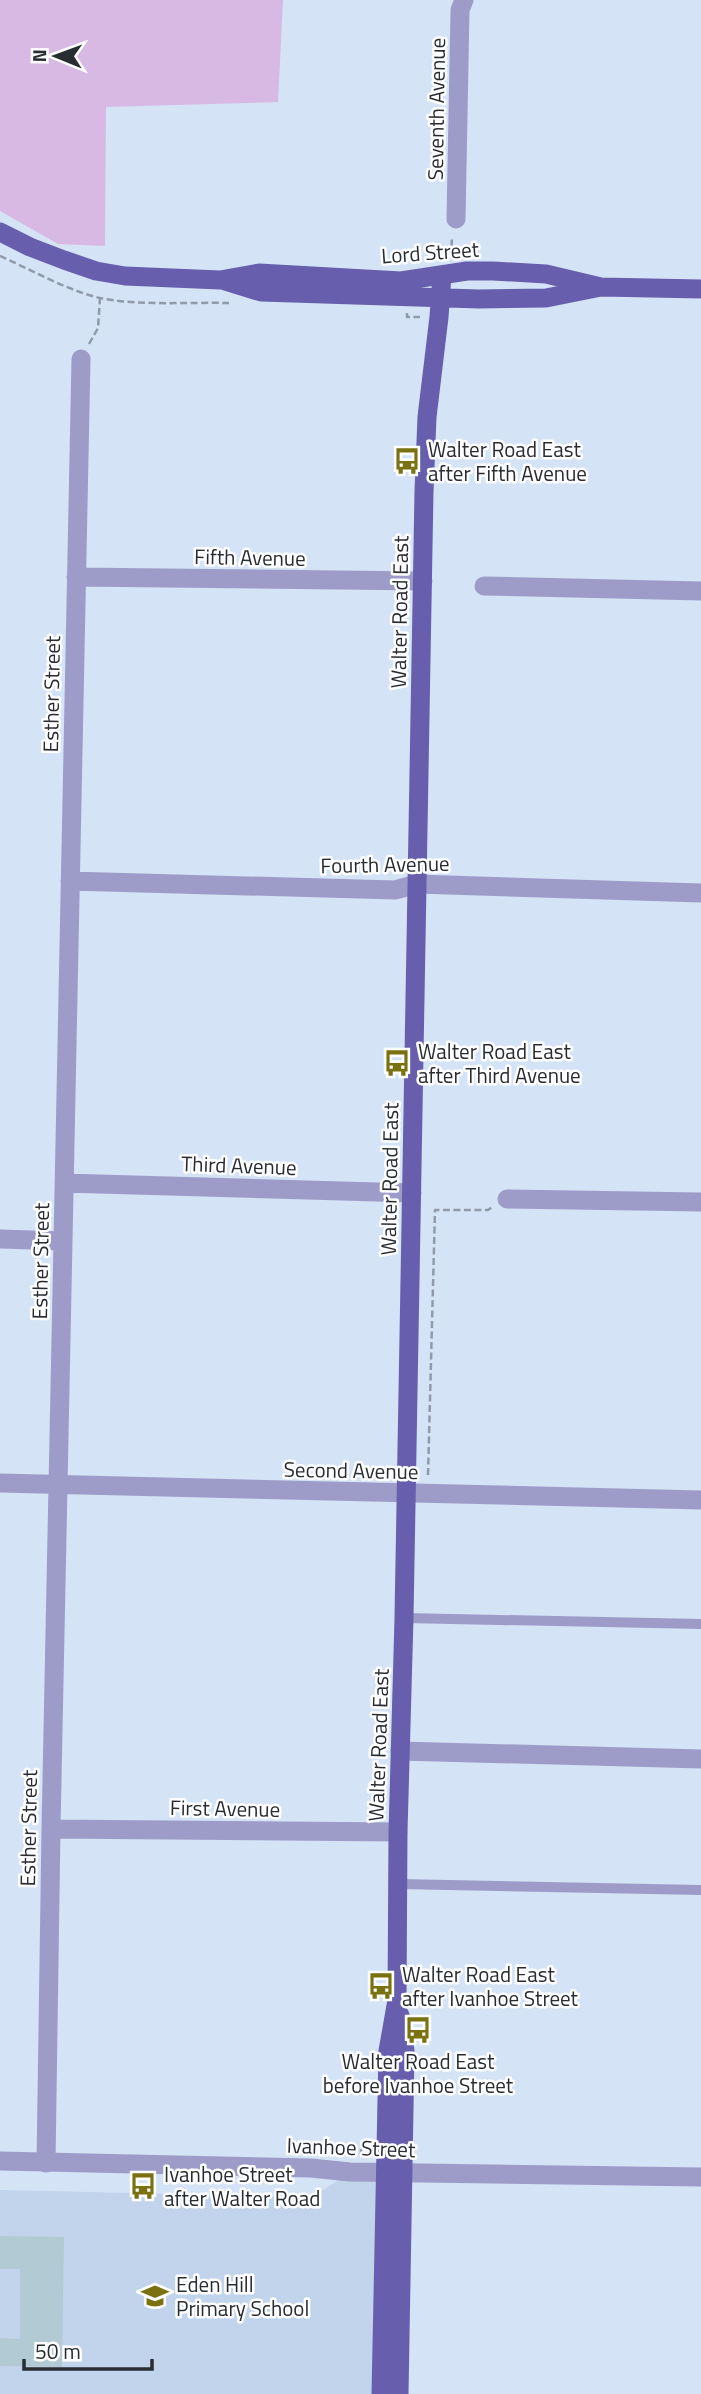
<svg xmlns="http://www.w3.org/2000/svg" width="701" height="2394" viewBox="0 0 701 2394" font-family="'Titillium Web',sans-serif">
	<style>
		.built { fill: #c2d4eb }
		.green { fill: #d8b9e4 }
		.building { fill: #b2cad4 }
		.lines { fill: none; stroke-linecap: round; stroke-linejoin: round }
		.path { stroke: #909aa8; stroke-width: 2.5; stroke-dasharray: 7 3.5; stroke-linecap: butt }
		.service { stroke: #9d9cc8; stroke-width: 10 }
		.minor { stroke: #9d9cc8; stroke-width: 19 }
		.tertiary { stroke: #9d9cc8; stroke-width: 19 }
		.primary { stroke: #675fae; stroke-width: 19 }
		.labels { text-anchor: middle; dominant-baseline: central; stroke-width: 5; stroke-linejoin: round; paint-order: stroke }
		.street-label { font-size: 21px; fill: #282d34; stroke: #fff }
		.poi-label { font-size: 21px; fill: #282d34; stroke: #fff; text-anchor: start }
	</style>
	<rect width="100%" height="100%" fill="#d5e3f6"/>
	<path class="built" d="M 350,2172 L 386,2172 L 381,2394 L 0,2394 L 0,2190 L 313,2197 Z"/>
	<path class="green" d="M 0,0 L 283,0 L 278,102 L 106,107 L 105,246 L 58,244 L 0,211 Z"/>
	<path class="building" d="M 0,2236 L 64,2237 L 62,2367 L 0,2366 L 0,2338 L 20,2339 L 20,2269 L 0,2269 Z"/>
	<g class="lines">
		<path class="path" d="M 0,256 C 32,270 66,290 100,298 C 140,306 188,302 229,303
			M 451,257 L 452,236
			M 407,313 L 407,317 L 420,317
			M 89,344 L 98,328 L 100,298
			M 428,1475 L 435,1210 L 488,1210 L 492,1207
			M 361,2156 L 361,2148"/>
		<path class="service" d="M 404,1618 L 701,1624
			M 399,1884 L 701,1890"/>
		<path class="minor" d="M 456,219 L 460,10 L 464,0
			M 76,577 L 423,581
			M 484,586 L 701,591
			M 70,881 L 395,890 L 417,884 L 701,893
			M 64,1183 L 412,1193
			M 507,1199 L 701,1202
			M 0,1239 L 63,1241
			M 0,1483 L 701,1500
			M 400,1751 L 701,1759
			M 51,1829 L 398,1832
			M 46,2163 L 51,1829 L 81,359"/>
		<path class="tertiary" d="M 0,2161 L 311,2168 L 350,2172 L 701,2177"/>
		<path class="primary" d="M 0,232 L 30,247 L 64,260 L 96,271 L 125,276 L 220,280 L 259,273 L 401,281 L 467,271 L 493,271 L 546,274 L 601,287
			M 225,281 L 261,292 L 479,299 L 546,298 L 601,287 L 701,289
			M 381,2394 L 388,2051 L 397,2000 L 398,1832 L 404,1618 L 424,491 L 427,417 L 439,317 L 442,275
			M 399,2394 L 405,2051 L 400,2015"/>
	</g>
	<defs>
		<symbol id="bus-bare" viewBox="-9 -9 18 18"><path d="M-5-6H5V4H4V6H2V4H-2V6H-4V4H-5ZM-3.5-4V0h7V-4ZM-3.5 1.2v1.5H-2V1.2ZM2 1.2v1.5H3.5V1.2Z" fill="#7a7111" stroke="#fff" stroke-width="2.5" paint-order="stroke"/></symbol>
		<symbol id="school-bare" viewBox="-9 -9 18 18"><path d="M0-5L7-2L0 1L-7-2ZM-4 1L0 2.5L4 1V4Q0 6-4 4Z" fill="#7a7111" stroke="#fff" stroke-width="2.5" paint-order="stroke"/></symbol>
	</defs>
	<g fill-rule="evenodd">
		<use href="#bus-bare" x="388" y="442" width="38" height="38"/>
		<use href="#bus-bare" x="378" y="1044" width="38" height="38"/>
		<use href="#bus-bare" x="362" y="1967" width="38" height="38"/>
		<use href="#bus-bare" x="399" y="2011" width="38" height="38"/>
		<use href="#bus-bare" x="124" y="2167" width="38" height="38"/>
		<use href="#school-bare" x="136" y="2277" width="38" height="38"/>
	</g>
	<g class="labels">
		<g class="street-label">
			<text transform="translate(436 109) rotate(-89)">Seventh Avenue</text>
			<text transform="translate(430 252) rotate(-4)">Lord Street</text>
			<text transform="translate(250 557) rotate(1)">Fifth Avenue</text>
			<text transform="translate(399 612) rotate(-89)">Walter Road East</text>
			<text transform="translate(51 694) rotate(-89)">Esther Street</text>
			<text transform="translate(385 864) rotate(-1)">Fourth Avenue</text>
			<text transform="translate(239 1165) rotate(2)">Third Avenue</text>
			<text transform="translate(389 1179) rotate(-89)">Walter Road East</text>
			<text transform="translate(40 1261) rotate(-89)">Esther Street</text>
			<text transform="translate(351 1470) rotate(1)">Second Avenue</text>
			<text transform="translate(378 1745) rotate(-88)">Walter Road East</text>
			<text transform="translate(225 1808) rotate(1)">First Avenue</text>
			<text transform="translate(28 1828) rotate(-89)">Esther Street</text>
			<text transform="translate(351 2147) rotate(2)">Ivanhoe Street</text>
		</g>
		<g class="poi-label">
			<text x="428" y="449">Walter Road East<tspan x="428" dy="24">after Fifth Avenue</tspan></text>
			<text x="418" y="1051">Walter Road East<tspan x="418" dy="24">after Third Avenue</tspan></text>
			<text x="402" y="1974">Walter Road East<tspan x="402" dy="24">after Ivanhoe Street</tspan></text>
			<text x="418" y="2061" text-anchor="middle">Walter Road East<tspan x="418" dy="24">before Ivanhoe Street</tspan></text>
			<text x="164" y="2174">Ivanhoe Street<tspan x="164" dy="24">after Walter Road</tspan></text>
			<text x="176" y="2284">Eden Hill<tspan x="176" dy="24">Primary School</tspan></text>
		</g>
	</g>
	<g transform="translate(56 56) rotate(271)" stroke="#ffffff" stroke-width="5" paint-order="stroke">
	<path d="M0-5L12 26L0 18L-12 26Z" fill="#282d34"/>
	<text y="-10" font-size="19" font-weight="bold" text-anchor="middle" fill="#282d34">N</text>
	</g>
	<path d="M24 2359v10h128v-10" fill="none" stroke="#282d34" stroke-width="3.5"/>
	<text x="35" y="2359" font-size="21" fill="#282d34" stroke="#ffffff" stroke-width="5" paint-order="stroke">50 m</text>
</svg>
